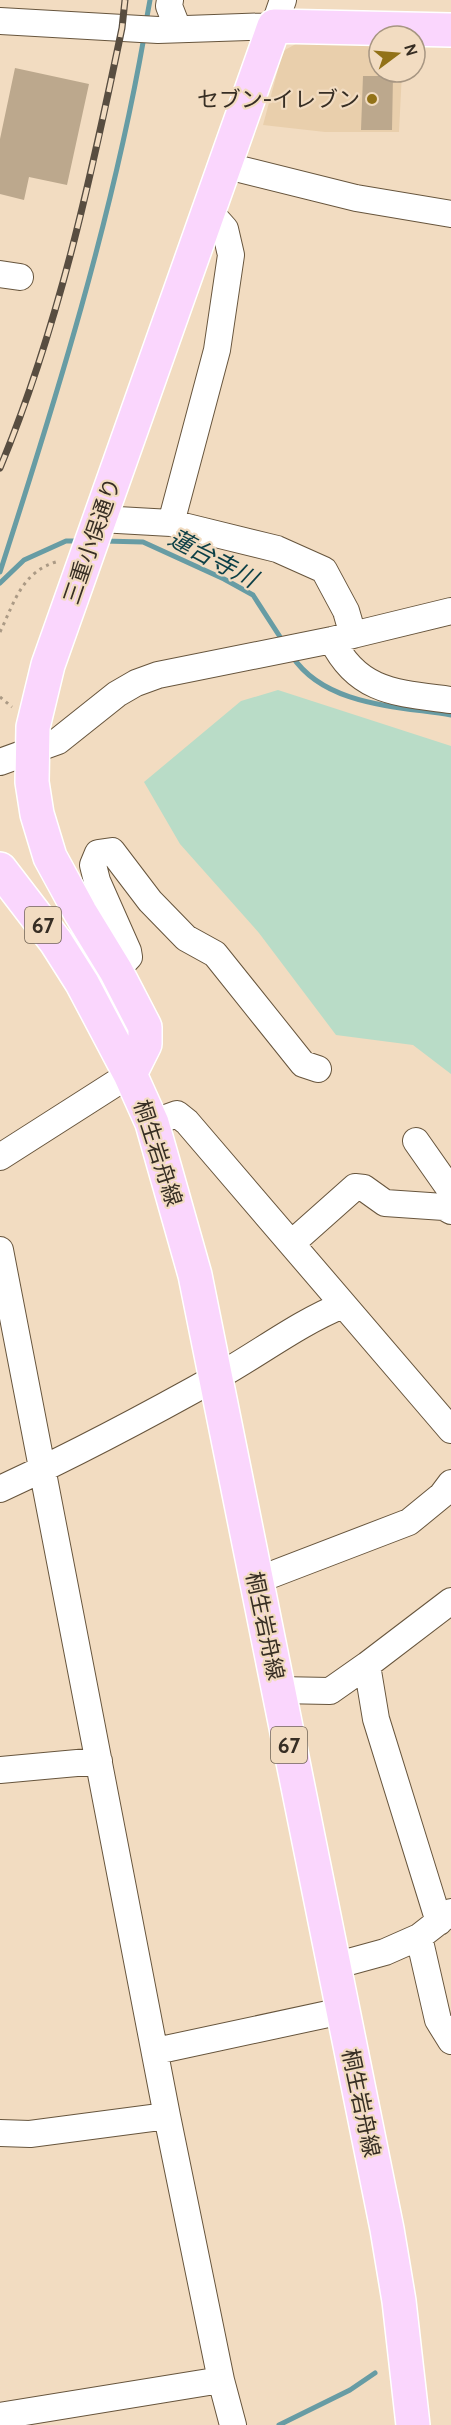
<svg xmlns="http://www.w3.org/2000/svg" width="451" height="2425" viewBox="0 0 451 2425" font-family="Cabin,'Noto Sans JP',sans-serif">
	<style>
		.built { fill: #e9cfac }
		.green { fill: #b9dcc7 }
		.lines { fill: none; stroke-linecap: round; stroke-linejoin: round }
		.stream { stroke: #679ca4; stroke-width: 5 }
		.building { fill: #bca88d }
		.minor-casing { stroke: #67553d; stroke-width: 28 }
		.major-casing { stroke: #fff; stroke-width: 36 }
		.path { stroke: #ab9a85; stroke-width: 3; stroke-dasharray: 3 4.5; stroke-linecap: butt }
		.minor { stroke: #fff; stroke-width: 26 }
		.major { stroke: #fad6fd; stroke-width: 33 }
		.rail-casing { stroke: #584d40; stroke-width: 7 }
		.rail { stroke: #f2dcc1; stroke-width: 4.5; stroke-dasharray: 14; stroke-linecap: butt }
		.poi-dot { fill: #927218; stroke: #f2dcc1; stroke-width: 2 }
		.labels { text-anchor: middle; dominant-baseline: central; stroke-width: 4.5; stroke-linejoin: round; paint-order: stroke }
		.shield { fill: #f2dcc1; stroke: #6f6253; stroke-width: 1.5 }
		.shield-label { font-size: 21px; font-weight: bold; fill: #372e24 }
		.poi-label { font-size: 22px; fill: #372e24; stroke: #f2dcc1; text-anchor: end }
		.street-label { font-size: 22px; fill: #372e24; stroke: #f2dcc1 }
		.water-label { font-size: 24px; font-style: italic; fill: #0c3f46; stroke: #f2dcc1 }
	</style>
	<rect width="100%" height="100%" fill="#f2dcc1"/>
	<path class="built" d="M 305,39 L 379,42 L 379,72 L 402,72 L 399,132 L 325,132 L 263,125 L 283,51 Z"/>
	<path class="green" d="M 278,690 L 451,746 L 451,1074 L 413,1045 L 336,1035 L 259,933 L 180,844 L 144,782 L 241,701 Z"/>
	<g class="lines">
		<path class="stream" d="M 146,22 L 150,0
			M 104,541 L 143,542 L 224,579 L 253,595 L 284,643
			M 0,572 C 57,396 112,219 144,37
			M 0,583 L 24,560 L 66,541 L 79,541
			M 292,656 C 325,706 397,706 451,715
			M 279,2425 L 350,2390 L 375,2373"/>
	</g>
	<path class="building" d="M 15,68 L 89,84 L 67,185 L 29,177 L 24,200 L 0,194 L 0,139 Z
		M 363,76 L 393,76 L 392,130 L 361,130 Z"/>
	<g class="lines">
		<defs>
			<path id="minor" d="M 170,0 L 169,6 L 178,29
				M 0,21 L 158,30 L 274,26 L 283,0
				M 223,165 L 356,198 L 451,214
				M 0,274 L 20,277
				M 100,519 L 171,523 L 277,549 L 324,570 L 346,611 L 353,635
				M 171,523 L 217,350 L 231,255 L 225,229 L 217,220 L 208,213
				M 332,640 C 358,693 398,693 451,700
				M 0,762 L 58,741 L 117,694 L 136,683 L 158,675 L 332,640 L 451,611
				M 116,971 L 129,957 L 128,951 L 97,881 L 93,865 L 98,853 L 112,851 L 150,901 L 186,938 L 215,954 L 303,1064 L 318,1069
				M 152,1123 L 177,1114 L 187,1122 L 451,1430
				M 416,1141 L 451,1191
				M 0,1157 L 130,1074
				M 292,1243 L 355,1187 L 364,1188 L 385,1203 L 444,1207 L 451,1211
				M 0,1250 L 167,2116 L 221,2380 L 233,2425
				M 0,1489 C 76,1454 151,1414 224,1373 C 264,1350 301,1322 343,1305
				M 255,1581 L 409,1522 L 442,1495 L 451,1483
				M 367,1665 L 376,1719 L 439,1922
				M 278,1690 L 330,1691 L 367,1665 L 451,1601
				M 0,1770 L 99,1761
				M 419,1937 L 438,2020 L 451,2041
				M 334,1966 L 385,1952 L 419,1937 L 451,1912
				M 156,2051 L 342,2011
				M 0,2133 L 30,2134 L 167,2116
				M 0,2416 L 221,2380"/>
			<path id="major" d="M 0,869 L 56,942 L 82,983 L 130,1074 L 152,1123 L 195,1275 L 387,2229 L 399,2301 L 413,2425
				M 130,1074 L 145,1044 L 145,1027 L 116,971 L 80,912 L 50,857 L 37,814 L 32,782 L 33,727 L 48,665 L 274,26 L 451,30"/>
		</defs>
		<use href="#minor" class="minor-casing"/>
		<use href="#major" class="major-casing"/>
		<path class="path" d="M 0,632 C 15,601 22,571 59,561
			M 0,697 L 12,707"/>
		<use href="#minor" class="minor"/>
		<use href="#major" class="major"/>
		<defs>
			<path id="rail" d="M 0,468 C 59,326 91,177 122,28 L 125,0"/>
		</defs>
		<use href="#rail" class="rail-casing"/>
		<use href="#rail" class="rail"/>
	</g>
	<circle class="poi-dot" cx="372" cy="99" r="6"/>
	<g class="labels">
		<g class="shield">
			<rect x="25" y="907" width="36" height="36" rx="4.5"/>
			<rect x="271" y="1727" width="36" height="36" rx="4.5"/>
		</g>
		<g class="shield-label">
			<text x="43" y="925">67</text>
			<text x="289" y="1745">67</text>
		</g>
		<g class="poi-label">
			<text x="360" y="99">セブン-イレブン</text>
		</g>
		<g class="street-label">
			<text transform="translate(92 541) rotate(-71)">三重小俣通り</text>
			<text transform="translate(158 1153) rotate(72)">桐生岩舟線</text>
			<text transform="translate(265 1626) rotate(78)">桐生岩舟線</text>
			<text transform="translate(361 2103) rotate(78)">桐生岩舟線</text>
		</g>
		<g class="water-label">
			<text transform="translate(213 558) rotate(28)">蓮台寺川</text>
		</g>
	</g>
	<g transform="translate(397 54) rotate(74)"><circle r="28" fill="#f2dcc1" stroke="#a79682" stroke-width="1.5"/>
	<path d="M0-4.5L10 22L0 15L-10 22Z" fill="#927218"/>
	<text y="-9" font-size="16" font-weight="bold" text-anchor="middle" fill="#372e24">N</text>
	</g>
</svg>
